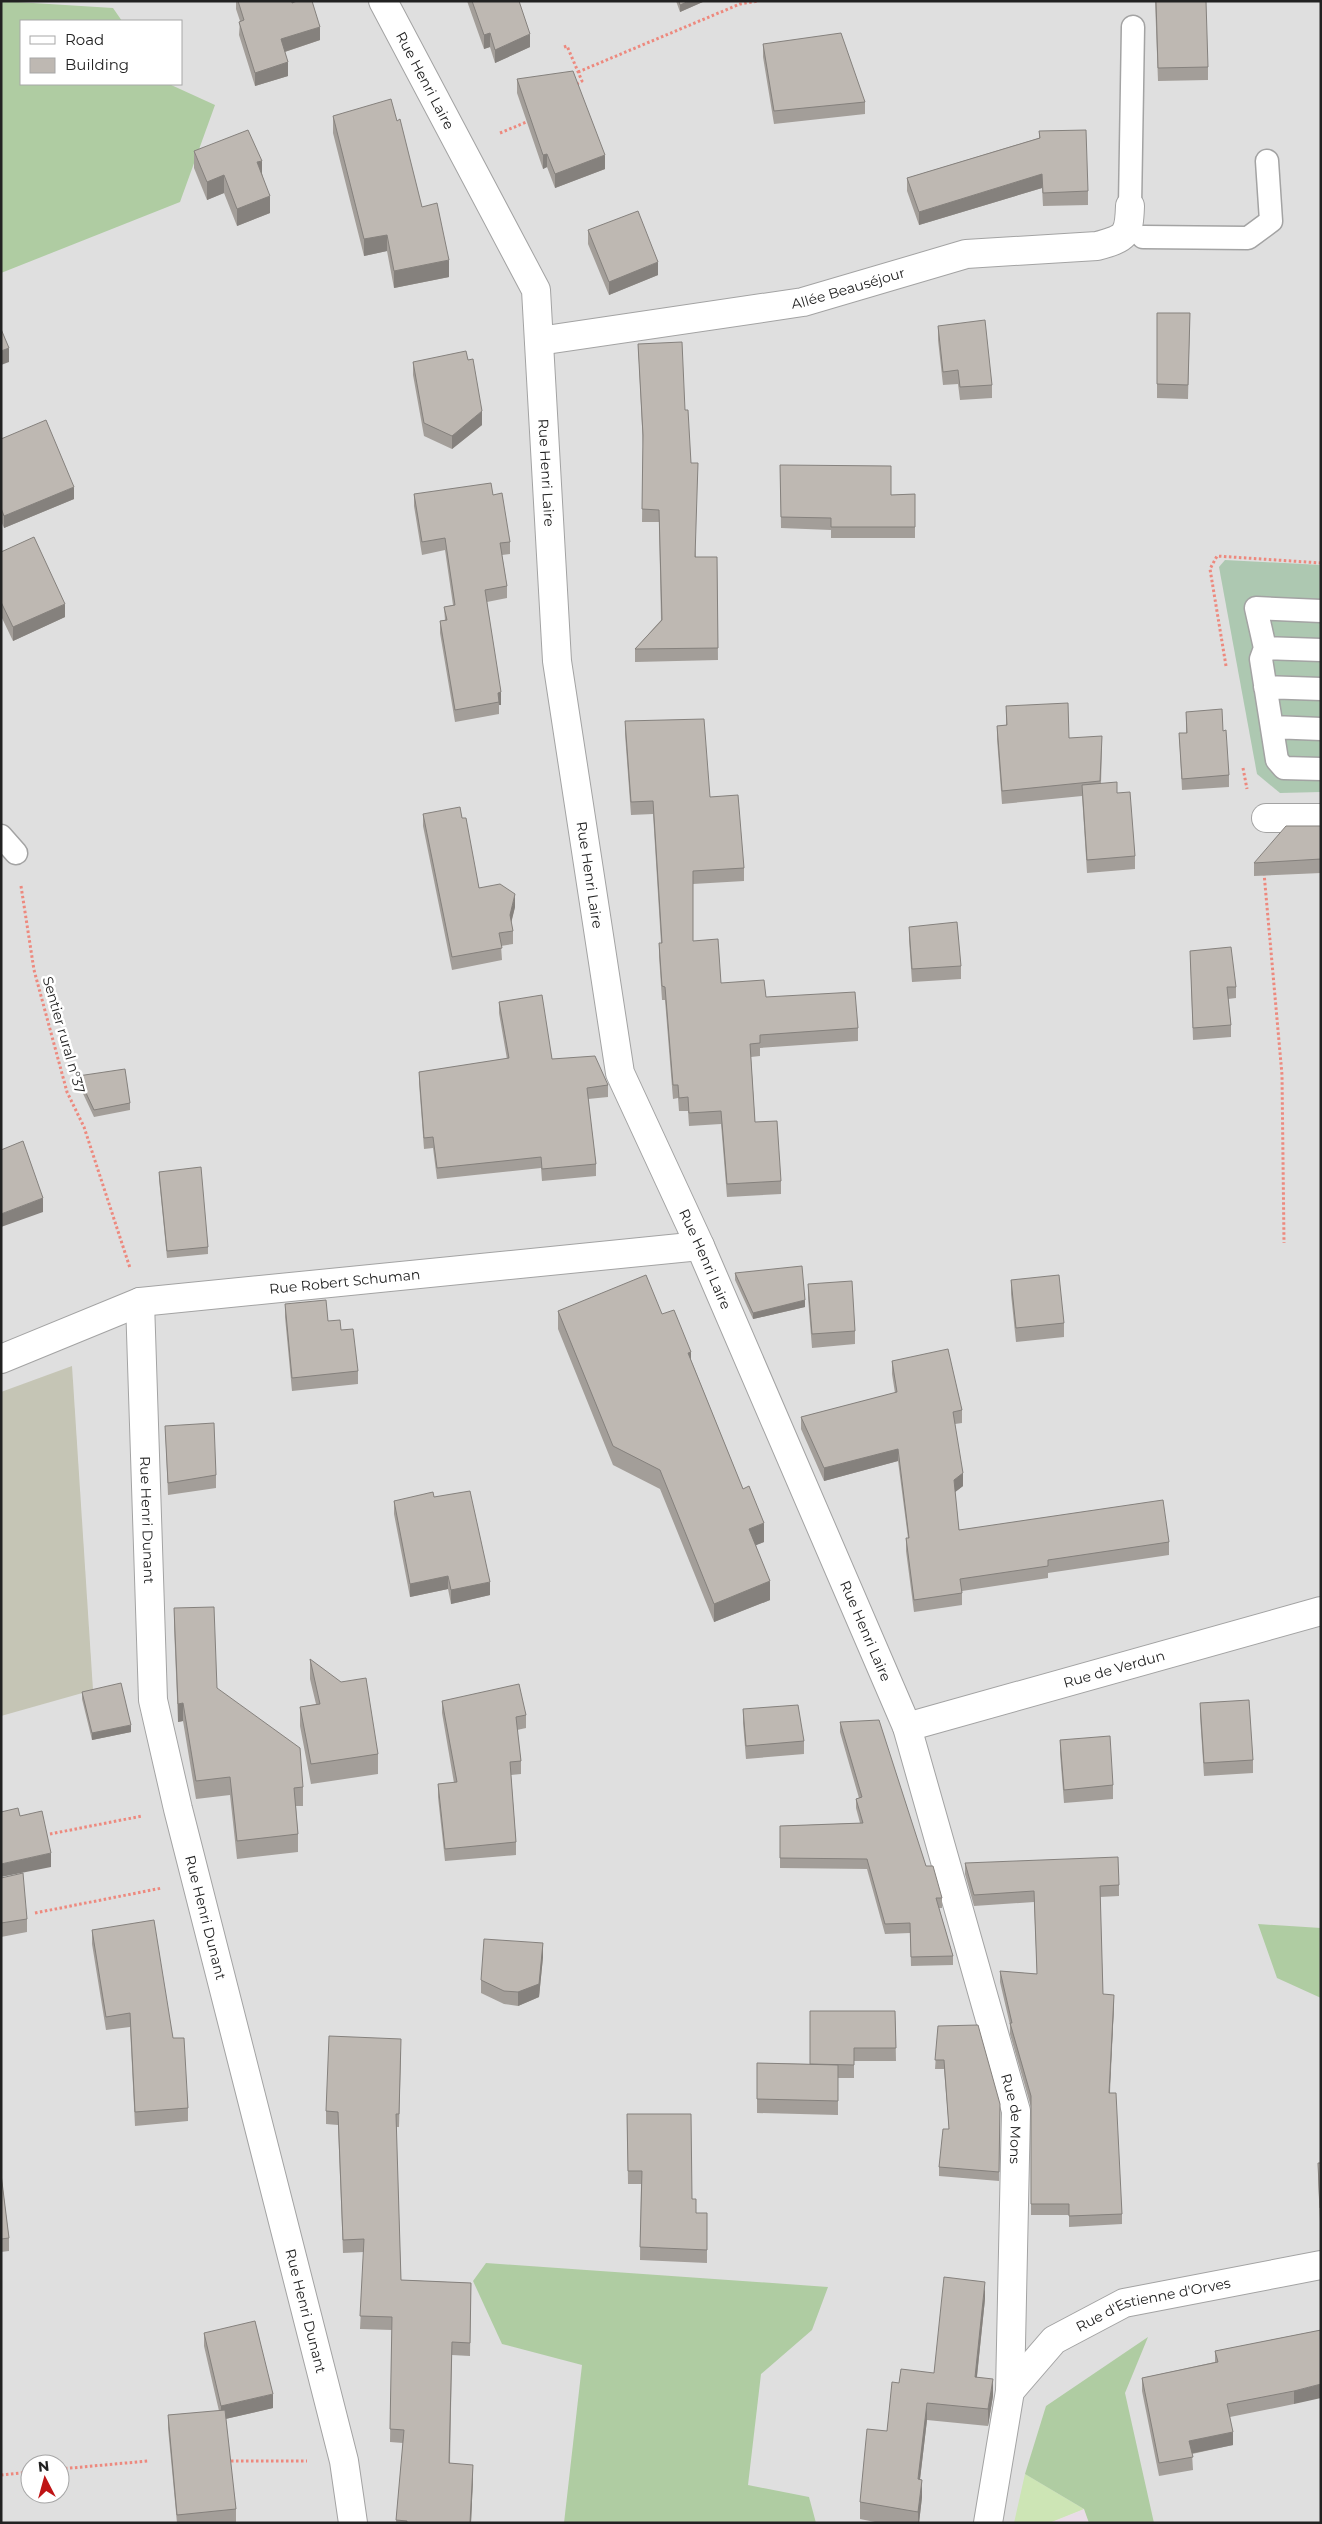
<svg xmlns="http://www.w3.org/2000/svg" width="1322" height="2524" viewBox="0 0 1322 2524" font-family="Montserrat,sans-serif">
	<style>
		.residential { fill: #dfdfdf; fill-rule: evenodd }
		.industrial { fill: #e9dce7 }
		.construction { fill: #c5c5b5 }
		.grass { fill: #cde5b5 }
		.forest { fill: #afcca2 }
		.cemetery { fill: #adc8b1 }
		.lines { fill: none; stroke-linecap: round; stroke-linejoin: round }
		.lane-casing { stroke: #a3a3a3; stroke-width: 25 }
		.street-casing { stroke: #a3a3a3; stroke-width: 30 }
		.path { stroke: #ed897e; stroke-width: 3; stroke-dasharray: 2.5 2.5; stroke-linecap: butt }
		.lane { stroke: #fff; stroke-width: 22 }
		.street { stroke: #fff; stroke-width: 28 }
		.wall { fill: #a39e99 }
		.shaded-wall { fill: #85817d }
		.building { fill: #beb8b2; stroke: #85817d }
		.labels { text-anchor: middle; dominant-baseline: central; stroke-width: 5; stroke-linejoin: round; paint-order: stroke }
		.street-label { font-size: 14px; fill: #222; stroke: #fff }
	</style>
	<rect width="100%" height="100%" fill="#f1eee9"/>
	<path class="residential" d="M 1,1 L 1321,1 L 1321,2523 L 1089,2523 L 1084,2509 L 1049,2523 L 1,2523 ZM 21,21 L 181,21 L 181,84 L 21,84 ZM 30,2464 L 60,2464 L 60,2494 L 30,2494 Z"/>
	<path class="industrial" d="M 1084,2509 L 1089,2523 L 1049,2523 Z"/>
	<path class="construction" d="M 72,1366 L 93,1690 L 1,1716 L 1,1392 Z"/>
	<path class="grass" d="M 1025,2474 L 1084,2509 L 1049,2523 L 1014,2523 Z"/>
	<path class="forest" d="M 1,1 L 113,8 L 122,21 L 21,21 L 21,84 L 169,84 L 215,105 L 180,202 L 1,273 Z
		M 1258,1924 L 1321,1928 L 1321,1998 L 1277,1978 Z
		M 486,2263 L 828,2287 L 812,2330 L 761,2374 L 748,2485 L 809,2497 L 816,2523 L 564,2523 L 582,2365 L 502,2344 L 473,2281 Z
		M 1148,2337 L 1125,2393 L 1154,2523 L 1089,2523 L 1084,2509 L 1025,2474 L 1046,2406 Z"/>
	<path class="cemetery" d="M 1225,560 L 1321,565 L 1321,792 L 1280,793 L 1257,774 L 1219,567 Z"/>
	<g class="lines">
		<defs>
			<path id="lane" d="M 1130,206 L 1133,27
				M 1143,237 L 1248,238 L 1271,221 L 1267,161
				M 1321,611 L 1256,608 L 1265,648 L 1261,659 L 1277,760 L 1284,768 L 1321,769
				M 1265,648 L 1321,650
				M 1265,687 L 1321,689
				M 1272,727 L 1321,729
				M 1,836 L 16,853"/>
			<g id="street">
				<path id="s1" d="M 383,1 L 536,290 L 557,661 L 620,1073 L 700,1246 L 907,1727 L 1016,2111 L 1010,2391 L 988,2523"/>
				<path id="s2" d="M 539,341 L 803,302 L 966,254 L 1097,246 C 1126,238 1129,236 1130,206"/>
				<path d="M 1266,818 L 1321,818"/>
				<path id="s3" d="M 140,1302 L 153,1700 L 178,1809 L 344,2461 L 353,2523"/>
				<path id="s4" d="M 1,1359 L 140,1302 L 700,1246"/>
				<path id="s5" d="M 907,1727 L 1321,1611"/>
				<path id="s6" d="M 1010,2391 L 1054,2340 L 1124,2303 L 1321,2265"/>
			</g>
		</defs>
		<use href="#lane" class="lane-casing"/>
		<use href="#street" class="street-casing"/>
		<path class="path" d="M 564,47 L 567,46 L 582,81 L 575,85
			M 578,72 L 740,4 L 758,1
			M 500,133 L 529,121
			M 1226,666 L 1210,569 L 1217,556 L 1321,563
			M 1243,768 L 1247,789
			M 1264,873 L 1282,1075 L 1284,1243
			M 21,886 L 34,970 L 67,1092 L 84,1127 L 130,1268
			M 50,1834 L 142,1816
			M 35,1913 L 162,1888
			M 231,2461 L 307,2461
			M 60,2469 L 148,2461
			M 1,2475 L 30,2472"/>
		<use href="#lane" class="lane"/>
		<use href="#street" class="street"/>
	</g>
	<path class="wall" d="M 236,1 L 292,1 L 320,40 L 285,52 L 288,76 L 255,86 L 239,35 L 240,21 L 236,9 Z
		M 467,1 L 519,1 L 530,47 L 495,63 L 490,47 L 484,49 Z
		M 676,1 L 705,1 L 680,12 Z
		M 1155,1 L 1208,67 L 1208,80 L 1158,81 Z
		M 763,44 L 865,102 L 865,114 L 774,124 L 763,57 Z
		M 517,79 L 605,169 L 555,188 L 547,167 L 543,169 L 517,93 Z
		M 333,116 L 422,207 L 449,277 L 394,288 L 387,251 L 364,256 L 333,133 Z
		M 1039,131 L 1088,191 L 1088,205 L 1043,206 L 1042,188 L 919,225 L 907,191 L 907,178 L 1039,138 Z
		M 194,151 L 262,173 L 270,213 L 237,226 L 224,193 L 207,200 L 194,168 Z
		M 588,230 L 658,275 L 609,295 L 588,244 Z
		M 1157,313 L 1190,313 L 1188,399 L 1157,398 Z
		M 938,326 L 992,385 L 992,398 L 960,400 L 958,384 L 943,385 L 938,340 Z
		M 638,344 L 685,410 L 696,557 L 717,557 L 718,660 L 635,662 L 635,649 L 661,620 L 659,522 L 642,522 L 643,447 Z
		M 413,362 L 482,425 L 452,449 L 424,436 L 413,375 Z
		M 1,439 L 74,499 L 4,528 L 1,521 Z
		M 780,465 L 891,495 L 915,494 L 915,538 L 831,538 L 831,530 L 781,528 Z
		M 414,494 L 493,495 L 510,542 L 510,554 L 502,555 L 507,586 L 507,598 L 487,602 L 501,705 L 499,705 L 499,714 L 455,722 L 440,633 L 440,621 L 445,620 L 444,607 L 453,605 L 445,550 L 422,555 L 414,506 Z
		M 1,552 L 65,617 L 13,641 L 1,616 Z
		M 1006,706 L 1069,738 L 1102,749 L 1101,784 L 1117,793 L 1135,856 L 1135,869 L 1087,873 L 1082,796 L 1002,804 L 997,739 L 997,726 L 1006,725 Z
		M 1186,712 L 1223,731 L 1229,775 L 1229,787 L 1182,790 L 1179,733 L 1186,733 Z
		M 625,721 L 710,797 L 744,868 L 744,881 L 693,884 L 693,941 L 721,983 L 858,1028 L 858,1041 L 760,1048 L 760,1056 L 751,1057 L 755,1122 L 781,1181 L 781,1194 L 727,1197 L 721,1124 L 689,1126 L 688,1111 L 679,1111 L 678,1098 L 673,1099 L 665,1000 L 662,1000 L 659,956 L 659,943 L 661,943 L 653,814 L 631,815 L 625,734 Z
		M 423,814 L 462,818 L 479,888 L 515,907 L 511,922 L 513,931 L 513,944 L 501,946 L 502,960 L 452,970 L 423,826 Z
		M 1321,826 L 1321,873 L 1254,876 L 1254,863 Z
		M 909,927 L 961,966 L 961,979 L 912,982 L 909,940 Z
		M 1190,951 L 1236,987 L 1236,998 L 1228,999 L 1231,1025 L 1231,1037 L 1193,1040 Z
		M 499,1002 L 552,1059 L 608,1085 L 608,1097 L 588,1099 L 596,1164 L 596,1176 L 542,1181 L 541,1168 L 437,1179 L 433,1148 L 424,1149 L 419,1083 L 419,1072 L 507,1059 L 499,1013 Z
		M 78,1076 L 130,1103 L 130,1110 L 94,1117 L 78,1083 Z
		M 159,1172 L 208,1247 L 208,1254 L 167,1258 L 159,1179 Z
		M 735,1273 L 805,1307 L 753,1319 L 735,1280 Z
		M 1011,1280 L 1064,1323 L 1064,1337 L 1016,1342 L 1011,1294 Z
		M 808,1284 L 855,1331 L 855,1344 L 812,1348 L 808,1298 Z
		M 285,1304 L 328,1321 L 341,1330 L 358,1371 L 358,1384 L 292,1391 L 285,1317 Z
		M 558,1311 L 662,1314 L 691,1360 L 764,1542 L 756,1545 L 770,1600 L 714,1622 L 660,1489 L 613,1465 L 558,1329 Z
		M 892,1361 L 962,1410 L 962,1423 L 955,1424 L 963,1486 L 955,1492 L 959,1530 L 1169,1542 L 1169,1555 L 1048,1573 L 1048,1578 L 962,1591 L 962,1605 L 914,1612 L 906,1551 L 906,1538 L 908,1538 L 898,1461 L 824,1481 L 801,1429 L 801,1417 L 895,1393 L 892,1374 Z
		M 165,1426 L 216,1475 L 216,1488 L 168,1495 Z
		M 434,1497 L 490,1595 L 451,1604 L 448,1589 L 410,1597 L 394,1514 L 394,1501 Z
		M 174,1608 L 217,1688 L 303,1787 L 303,1806 L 296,1806 L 298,1834 L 298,1852 L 237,1859 L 230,1795 L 196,1799 L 183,1721 L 178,1722 L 174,1626 Z
		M 310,1659 L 378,1754 L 378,1774 L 311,1784 L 300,1726 L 300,1707 L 316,1704 L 310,1679 Z
		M 82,1692 L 131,1732 L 92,1740 L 82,1699 Z
		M 442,1701 L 526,1715 L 526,1728 L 517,1730 L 521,1761 L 521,1774 L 511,1775 L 516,1842 L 516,1855 L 445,1861 L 438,1797 L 438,1784 L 454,1783 L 442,1713 Z
		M 1200,1703 L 1253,1760 L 1253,1773 L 1204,1776 L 1200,1716 Z
		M 743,1709 L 804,1741 L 804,1754 L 746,1759 L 743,1723 Z
		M 840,1722 L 926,1866 L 942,1898 L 942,1908 L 939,1908 L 953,1956 L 953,1965 L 911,1966 L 910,1933 L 885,1934 L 867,1869 L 780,1868 L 780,1826 L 860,1823 L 856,1808 L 856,1799 L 859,1798 L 840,1732 Z
		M 1060,1740 L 1113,1785 L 1113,1799 L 1064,1803 L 1060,1753 Z
		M 965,1863 L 1119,1885 L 1119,1896 L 1100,1897 L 1103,1994 L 1114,2005 L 1110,2093 L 1122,2214 L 1122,2224 L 1069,2227 L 1069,2215 L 1031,2215 L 1031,2107 L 1010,2034 L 1010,2025 L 1000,1982 L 1000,1971 L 1037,1974 L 1034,1902 L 974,1906 L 965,1874 Z
		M 1,1878 L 27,1919 L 27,1932 L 1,1937 Z
		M 92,1930 L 188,2108 L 188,2121 L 135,2126 L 130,2027 L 106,2030 L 92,1944 Z
		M 543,1957 L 539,1997 L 518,2006 L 504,2004 L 481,1993 L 481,1980 Z
		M 895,2011 L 896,2061 L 854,2061 L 854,2078 L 838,2078 L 838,2115 L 757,2113 L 757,2063 L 810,2064 Z
		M 938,2026 L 1000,2104 L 999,2181 L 939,2176 L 939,2167 L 949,2129 L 944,2069 L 935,2069 Z
		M 401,2052 L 399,2127 L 396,2127 L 401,2280 L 471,2283 L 470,2356 L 452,2355 L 450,2464 L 473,2478 L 471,2523 L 396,2523 L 403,2443 L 390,2442 L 392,2330 L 360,2329 L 364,2252 L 343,2253 L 338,2125 L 326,2124 L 326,2111 Z
		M 627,2114 L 692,2199 L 696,2213 L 707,2213 L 707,2263 L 640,2260 L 641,2184 L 628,2184 Z
		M 1318,2163 L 1321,2163 L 1320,2222 L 1318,2177 Z
		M 1,2174 L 9,2238 L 9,2251 L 1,2252 Z
		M 985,2299 L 977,2377 L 993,2396 L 988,2426 L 927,2420 L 920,2479 L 922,2497 L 919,2523 L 880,2523 L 860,2519 L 860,2502 L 887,2431 L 934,2373 Z
		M 1321,2330 L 1294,2404 L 1230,2417 L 1233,2445 L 1192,2454 L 1193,2470 L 1159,2476 L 1142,2391 L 1142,2378 L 1215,2362 L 1215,2351 Z
		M 204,2333 L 273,2408 L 225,2419 L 236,2509 L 236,2522 L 228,2523 L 177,2523 L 168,2428 L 168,2415 L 219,2411 L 204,2346 Z"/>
	<path class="shaded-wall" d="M 689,1 L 705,1 L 680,12 L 680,5 Z
		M 320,27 L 320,40 L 281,53 L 281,39 Z
		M 490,33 L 490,47 L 484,49 L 484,35 Z
		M 530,34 L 530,47 L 495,63 L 495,50 Z
		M 288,62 L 288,76 L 255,86 L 255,73 Z
		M 547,154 L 547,167 L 543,169 L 543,155 Z
		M 605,155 L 605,169 L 555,188 L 555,174 Z
		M 262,161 L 262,178 L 257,162 Z
		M 1042,174 L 1042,188 L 919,225 L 919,212 Z
		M 224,175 L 224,193 L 207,200 L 207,182 Z
		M 270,196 L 270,213 L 237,226 L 237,209 Z
		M 387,235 L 387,251 L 364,256 L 364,239 Z
		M 449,260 L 449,277 L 394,288 L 394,271 Z
		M 658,262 L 658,275 L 609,295 L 609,282 Z
		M 9,348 L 9,362 L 1,365 L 1,351 Z
		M 482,411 L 482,425 L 452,449 L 452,436 Z
		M 74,487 L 74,499 L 4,528 L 4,516 Z
		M 65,604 L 65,617 L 13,641 L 13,627 Z
		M 501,692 L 501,705 L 499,705 L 498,693 Z
		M 515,894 L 515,907 L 510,928 L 510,915 Z
		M 43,1198 L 43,1212 L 1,1227 L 1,1214 Z
		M 805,1300 L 805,1307 L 753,1319 L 753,1313 Z
		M 691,1352 L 691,1370 L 688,1353 Z
		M 898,1449 L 898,1461 L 824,1481 L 824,1468 Z
		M 963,1473 L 963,1486 L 954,1493 L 954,1480 Z
		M 764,1523 L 764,1542 L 749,1548 L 749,1529 Z
		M 448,1576 L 448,1589 L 410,1597 L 410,1584 Z
		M 770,1581 L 770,1600 L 714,1622 L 714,1604 Z
		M 490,1582 L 490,1595 L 451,1604 L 451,1590 Z
		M 183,1703 L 183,1721 L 178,1722 L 178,1704 Z
		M 131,1725 L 131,1732 L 92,1740 L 92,1733 Z
		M 51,1853 L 51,1867 L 1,1877 L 1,1864 Z
		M 543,1943 L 543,1957 L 539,1997 L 518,2006 L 518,1992 Z
		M 1114,1995 L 1114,2005 L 1109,2104 L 1109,2093 Z
		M 985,2282 L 985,2299 L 975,2394 L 975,2377 Z
		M 993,2379 L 993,2396 L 988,2426 L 988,2409 Z
		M 1321,2384 L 1321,2398 L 1294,2404 L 1294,2391 Z
		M 273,2394 L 273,2408 L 221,2420 L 221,2406 Z
		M 927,2403 L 927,2420 L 918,2496 L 918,2479 Z
		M 1233,2432 L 1233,2445 L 1189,2454 L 1189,2441 Z
		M 473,2465 L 473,2478 L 471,2523 L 470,2523 Z
		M 922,2480 L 922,2497 L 919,2523 L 918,2523 L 918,2512 Z"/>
	<path class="building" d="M 238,1 L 292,1 L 292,3 L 297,1 L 312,1 L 320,27 L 281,39 L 288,62 L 255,73 L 239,22 L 244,20 Z
		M 472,1 L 519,1 L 530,34 L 495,50 L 490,33 L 484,35 Z
		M 679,1 L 689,1 L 680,5 Z
		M 1156,1 L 1206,1 L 1208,67 L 1158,68 Z
		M 841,33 L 865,102 L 774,111 L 763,44 Z
		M 573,71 L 605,155 L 555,174 L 547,154 L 543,155 L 517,79 Z
		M 391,99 L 397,121 L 400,119 L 422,207 L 437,203 L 449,260 L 394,271 L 387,235 L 364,239 L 333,116 Z
		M 248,130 L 262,161 L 257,162 L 270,196 L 237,209 L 224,175 L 207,182 L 194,151 Z
		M 1086,130 L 1088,191 L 1043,193 L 1042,174 L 919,212 L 907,178 L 1040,138 L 1039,131 Z
		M 638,211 L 658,262 L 609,282 L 588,230 Z
		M 1157,313 L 1190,313 L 1188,385 L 1157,384 Z
		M 985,320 L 992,385 L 960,387 L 958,370 L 943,372 L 938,326 Z
		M 1,329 L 9,348 L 1,351 Z
		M 682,342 L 685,410 L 688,410 L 691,463 L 698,463 L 695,557 L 717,557 L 718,648 L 635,649 L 662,620 L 659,510 L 642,509 L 643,435 L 638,344 Z
		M 466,351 L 468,360 L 473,359 L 482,411 L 452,436 L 424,423 L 413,362 Z
		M 46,420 L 74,487 L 4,516 L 1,508 L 1,439 Z
		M 780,465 L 891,466 L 891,495 L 915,494 L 915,527 L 831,527 L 831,518 L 781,517 Z
		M 491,483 L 493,495 L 502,493 L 510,542 L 500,543 L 507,586 L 485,590 L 501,692 L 498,693 L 499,702 L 455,710 L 440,621 L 447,620 L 444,607 L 455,605 L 445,538 L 422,542 L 414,494 Z
		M 34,537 L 65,604 L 13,627 L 1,602 L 1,552 Z
		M 1068,703 L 1069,738 L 1102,736 L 1100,781 L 1002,791 L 997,726 L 1007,725 L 1006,706 Z
		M 1222,709 L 1223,731 L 1226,730 L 1229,775 L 1182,779 L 1179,733 L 1187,733 L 1186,712 Z
		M 704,719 L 710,797 L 738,795 L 744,868 L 693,871 L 693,941 L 718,939 L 721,983 L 764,980 L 766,997 L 855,992 L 858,1028 L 760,1035 L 760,1043 L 750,1044 L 755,1122 L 777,1121 L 781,1181 L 727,1184 L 721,1111 L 689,1113 L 688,1097 L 679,1098 L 678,1085 L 673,1085 L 665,987 L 662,986 L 659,943 L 662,943 L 653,801 L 631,802 L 625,721 Z
		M 1117,782 L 1117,793 L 1130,792 L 1135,856 L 1087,860 L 1082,785 Z
		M 460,807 L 462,818 L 466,818 L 479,888 L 500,884 L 515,894 L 510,915 L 513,931 L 499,933 L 502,948 L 452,957 L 423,814 Z
		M 1286,826 L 1321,826 L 1321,859 L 1254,863 Z
		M 957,922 L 961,966 L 912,969 L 909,927 Z
		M 1231,947 L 1236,987 L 1227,987 L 1231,1025 L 1193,1028 L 1190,951 Z
		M 542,995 L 552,1059 L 595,1056 L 608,1085 L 587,1088 L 596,1164 L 542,1169 L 541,1157 L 437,1168 L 433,1137 L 424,1138 L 419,1072 L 509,1058 L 499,1002 Z
		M 125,1069 L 130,1103 L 94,1110 L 78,1076 Z
		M 23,1141 L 43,1198 L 1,1214 L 1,1150 Z
		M 201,1167 L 208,1247 L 167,1251 L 159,1172 Z
		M 802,1266 L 805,1300 L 753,1313 L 735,1273 Z
		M 646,1275 L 662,1314 L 674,1310 L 691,1352 L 688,1353 L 743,1489 L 749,1486 L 764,1523 L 749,1529 L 770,1581 L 714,1604 L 660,1470 L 613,1446 L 558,1311 Z
		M 1059,1275 L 1064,1323 L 1016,1328 L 1011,1280 Z
		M 852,1281 L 855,1331 L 812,1334 L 808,1284 Z
		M 326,1300 L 328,1321 L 340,1320 L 341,1330 L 353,1329 L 358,1371 L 292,1378 L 285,1304 Z
		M 948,1349 L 962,1410 L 953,1412 L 963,1473 L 954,1480 L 959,1530 L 1163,1500 L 1169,1542 L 1048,1560 L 1048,1566 L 960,1579 L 962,1593 L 914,1600 L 906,1538 L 909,1538 L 898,1449 L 824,1468 L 801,1417 L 897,1392 L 892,1361 Z
		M 214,1423 L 216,1475 L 168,1483 L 165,1426 Z
		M 470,1491 L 490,1582 L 451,1590 L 448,1576 L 410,1584 L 394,1501 L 433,1492 L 434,1497 Z
		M 214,1607 L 217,1688 L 300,1748 L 303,1787 L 294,1788 L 298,1834 L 237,1841 L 230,1777 L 196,1781 L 183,1703 L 178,1704 L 174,1608 Z
		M 310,1659 L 341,1682 L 366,1678 L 378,1754 L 311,1764 L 300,1707 L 320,1704 Z
		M 121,1683 L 131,1725 L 92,1733 L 82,1692 Z
		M 519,1684 L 526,1715 L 516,1717 L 521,1761 L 510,1762 L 516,1842 L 445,1849 L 438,1784 L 457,1782 L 442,1701 Z
		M 1249,1700 L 1253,1760 L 1204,1763 L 1200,1703 Z
		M 798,1705 L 804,1741 L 746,1746 L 743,1709 Z
		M 879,1720 L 926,1866 L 933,1866 L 942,1898 L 936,1898 L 953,1956 L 911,1957 L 910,1923 L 885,1924 L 867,1859 L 780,1858 L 780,1826 L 863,1823 L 856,1799 L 862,1797 L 840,1722 Z
		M 1110,1736 L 1113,1785 L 1064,1790 L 1060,1740 Z
		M 18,1808 L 20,1816 L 42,1811 L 51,1853 L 1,1864 L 1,1812 Z
		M 1118,1857 L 1119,1885 L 1100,1886 L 1103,1994 L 1114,1995 L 1109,2093 L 1116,2093 L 1122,2214 L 1069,2216 L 1069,2204 L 1031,2204 L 1031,2096 L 1010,2023 L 1012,2023 L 1000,1971 L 1037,1974 L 1034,1891 L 974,1895 L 965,1863 Z
		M 23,1873 L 27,1919 L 1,1923 L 1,1878 Z
		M 154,1920 L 173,2038 L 184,2038 L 188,2108 L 135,2112 L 130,2013 L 106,2017 L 92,1930 Z
		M 484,1939 L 543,1943 L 539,1984 L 518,1992 L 504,1991 L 481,1980 Z
		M 810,2011 L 895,2011 L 896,2048 L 854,2048 L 854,2065 L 810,2064 Z
		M 978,2025 L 1000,2104 L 999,2172 L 939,2167 L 943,2129 L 949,2129 L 944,2060 L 935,2060 L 938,2026 Z
		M 329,2036 L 401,2039 L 399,2114 L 396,2114 L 401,2280 L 471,2283 L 470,2343 L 452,2342 L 449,2463 L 473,2465 L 470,2523 L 407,2523 L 407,2521 L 396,2520 L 404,2430 L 390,2429 L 392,2317 L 360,2316 L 364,2239 L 343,2240 L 338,2112 L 326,2111 Z
		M 757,2063 L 838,2065 L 838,2101 L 757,2099 Z
		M 627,2114 L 691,2114 L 692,2199 L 696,2199 L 696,2213 L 707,2213 L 707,2250 L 640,2247 L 642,2171 L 628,2171 Z
		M 1318,2163 L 1321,2163 L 1321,2208 L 1320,2208 Z
		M 1,2174 L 9,2238 L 1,2239 Z
		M 944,2277 L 985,2282 L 975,2377 L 993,2379 L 988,2409 L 927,2403 L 918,2479 L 922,2480 L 918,2512 L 860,2502 L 867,2429 L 887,2431 L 892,2382 L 899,2383 L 901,2369 L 934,2373 Z
		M 255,2321 L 273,2394 L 221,2406 L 204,2333 Z
		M 1321,2330 L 1321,2384 L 1294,2391 L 1227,2404 L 1233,2432 L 1189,2441 L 1193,2457 L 1159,2463 L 1142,2378 L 1218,2362 L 1215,2351 Z
		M 225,2410 L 236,2509 L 177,2515 L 168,2415 Z"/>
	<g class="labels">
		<g class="street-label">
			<text stroke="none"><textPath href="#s1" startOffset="90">Rue Henri Laire</textPath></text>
			<text stroke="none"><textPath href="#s2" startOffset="314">Allée Beauséjour</textPath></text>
			<text stroke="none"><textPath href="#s1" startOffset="510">Rue Henri Laire</textPath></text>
			<text stroke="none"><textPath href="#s1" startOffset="915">Rue Henri Laire</textPath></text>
			<text transform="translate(64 1035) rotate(74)">Sentier rural n°37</text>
			<text stroke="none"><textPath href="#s1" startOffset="1320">Rue Henri Laire</textPath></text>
			<text stroke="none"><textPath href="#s4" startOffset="356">Rue Robert Schuman</textPath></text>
			<text stroke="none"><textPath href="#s3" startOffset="218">Rue Henri Dunant</textPath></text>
			<text stroke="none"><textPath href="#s1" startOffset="1725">Rue Henri Laire</textPath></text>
			<text stroke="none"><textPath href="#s5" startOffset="215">Rue de Verdun</textPath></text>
			<text stroke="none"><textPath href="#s3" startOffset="622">Rue Henri Dunant</textPath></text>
			<text stroke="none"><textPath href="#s1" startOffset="2236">Rue de Mons</textPath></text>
			<text stroke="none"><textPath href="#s6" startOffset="174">Rue d'Estienne d'Orves</textPath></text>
			<text stroke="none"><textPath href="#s3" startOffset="1028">Rue Henri Dunant</textPath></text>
		</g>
	</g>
	<rect width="1322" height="2524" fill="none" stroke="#222222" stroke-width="5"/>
	<rect x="20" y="20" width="162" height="65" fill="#ffffff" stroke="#a7a7a7"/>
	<rect x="30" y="36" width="25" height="8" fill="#ffffff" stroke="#a7a7a7"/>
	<text x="65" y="45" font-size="15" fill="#222222">Road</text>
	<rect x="30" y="58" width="25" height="15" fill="#beb8b2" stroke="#a7a7a7"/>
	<text x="65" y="70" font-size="15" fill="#222222">Building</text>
	<g transform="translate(45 2479) rotate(354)"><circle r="24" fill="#ffffff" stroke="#a7a7a7"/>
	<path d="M0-4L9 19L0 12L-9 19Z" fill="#bf1415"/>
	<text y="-8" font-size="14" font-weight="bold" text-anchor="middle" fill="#222222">N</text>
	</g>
</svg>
